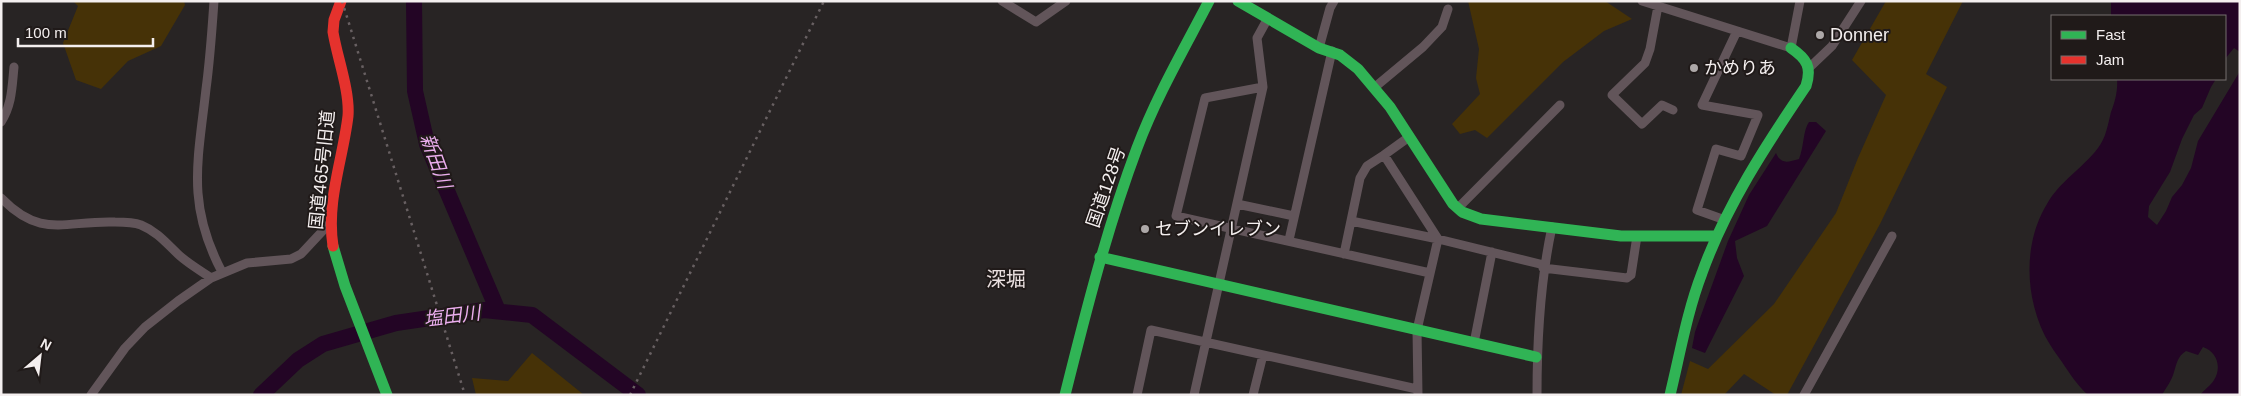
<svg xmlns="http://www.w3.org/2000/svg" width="2241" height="396" viewBox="0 0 2241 396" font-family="Helvetica,'Noto Sans JP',sans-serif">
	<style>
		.green { fill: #463207 }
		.water { fill: #230525 }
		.pier { fill: #282424 }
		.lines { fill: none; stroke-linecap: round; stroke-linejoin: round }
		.river { stroke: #230525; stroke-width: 16 }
		.street { stroke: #62555a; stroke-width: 9 }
		.fast { stroke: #30b455; stroke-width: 11 }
		.jam { stroke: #e5322d; stroke-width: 11 }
		.rail { stroke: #686062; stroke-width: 2.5; stroke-dasharray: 2.5 5; stroke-linecap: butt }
		.poi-dot { fill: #ada8a8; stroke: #201a19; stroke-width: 2 }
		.labels { text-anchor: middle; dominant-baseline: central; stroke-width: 4; stroke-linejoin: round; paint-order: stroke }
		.poi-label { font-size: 18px; fill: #f4efef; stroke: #201a19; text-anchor: start }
		.street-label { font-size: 18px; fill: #f4efef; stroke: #201a19 }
		.water-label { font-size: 19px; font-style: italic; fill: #ebaeee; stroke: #201a19 }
		.quarter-label { font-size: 20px; fill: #e9dfdf; stroke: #201a19 }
	</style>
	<rect width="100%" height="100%" fill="#282424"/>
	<path class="green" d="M 73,1 L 184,1 L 185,5 L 161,46 L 128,61 L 101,89 L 76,80 L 63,43 L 78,6 Z
		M 1468,1 L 1605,1 L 1632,19 L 1604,31 L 1563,62 L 1487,138 L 1475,130 L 1460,134 L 1452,124 L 1480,94 L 1476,78 L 1479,49 Z
		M 1886,1 L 1963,1 L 1926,74 L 1947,87 L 1880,224 L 1787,395 L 1776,395 L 1744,374 L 1724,395 L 1681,395 L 1690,361 L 1708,369 L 1774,304 L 1836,213 L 1858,158 L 1886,95 L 1852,60 Z
		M 532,353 L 584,395 L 476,395 L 472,378 L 508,381 Z"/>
	<path class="water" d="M 2111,1 L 2240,1 L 2240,395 L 2200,395 C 2204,390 2211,385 2214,380 C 2222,367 2217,352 2203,347 L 2198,355 L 2186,351 C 2177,357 2177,363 2174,372 C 2172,380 2166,388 2162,395 L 2088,395 C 2077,385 2070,374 2062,362 C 2056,354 2050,345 2045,336 C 2025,296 2023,243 2047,204 C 2059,182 2083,168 2098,148 C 2106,138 2108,124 2111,112 C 2115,102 2118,90 2117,79 L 2225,79 L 2225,16 L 2111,16 Z
		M 1809,122 L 1816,122 L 1826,131 L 1767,226 L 1735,241 L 1737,258 L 1744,276 L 1705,353 L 1692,348 L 1695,332 L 1728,241 L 1749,195 L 1776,153 C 1781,165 1788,162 1799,159 C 1804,147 1803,130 1809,122 Z"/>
	<path class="pier" d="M 2234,48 L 2240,52 L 2240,71 L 2198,141 L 2191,168 L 2182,185 L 2172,197 L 2166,211 L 2157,225 L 2148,217 L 2149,206 L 2170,172 L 2182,139 L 2194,115 L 2202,108 L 2211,87 L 2216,79 L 2225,79 L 2225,59 Z"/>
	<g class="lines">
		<path class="river" d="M 414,1 L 415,91 L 427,144 L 498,311
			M 261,395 L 298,360 L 323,344 L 396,323 L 484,310 L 532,315 L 638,395"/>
		<path class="street" d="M 214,1 C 212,30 210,60 206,89 C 198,161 186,204 222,272
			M 1002,1 L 1036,22 L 1066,1
			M 1642,1 L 1791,48 L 1800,1
			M 1658,6 L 1650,49 L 1645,63 L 1612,95 L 1642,124 L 1662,105 L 1673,110
			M 1319,48 L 1330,8 L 1334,1
			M 1810,67 L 1832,46 L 1861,1
			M 1263,87 L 1205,98 L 1176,216 L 1430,273
			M 1375,87 L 1423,47 L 1442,27 L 1448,9
			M 1,122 C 12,105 12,87 14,67
			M 1409,137 L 1384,155 L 1438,239 L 1417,330 L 1418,395
			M 1,198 C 42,240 65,220 115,222 C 123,222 133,222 141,225 C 158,232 167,244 180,256 C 189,264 201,271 211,278
			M 1237,204 L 1294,216
			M 1458,208 L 1560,105
			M 1725,220 L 1697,210 L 1716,149 L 1741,156 L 1758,115 L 1702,105 L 1737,31
			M 1351,221 L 1438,239 L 1544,265
			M 1289,240 L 1332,51
			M 1344,254 L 1360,178 L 1367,166 L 1384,155
			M 1543,268 L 1627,278 L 1631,275 L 1637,236
			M 1474,343 L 1492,252
			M 91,395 L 125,348 L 145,327 L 178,301 L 211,278 L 247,263 L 291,259 L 301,254 L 330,223
			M 1137,395 L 1151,330 L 1417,389
			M 1194,395 L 1263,87 L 1257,38 L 1268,18
			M 1253,395 L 1263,355
			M 1537,395 C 1537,338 1540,282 1552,227
			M 1804,395 L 1892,236"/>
		<path class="fast" d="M 1238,1 L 1319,48 L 1340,55 L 1358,69 L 1390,107 L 1453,204 L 1462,212 L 1481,219 L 1621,236 L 1717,236
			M 333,246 L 345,286 L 387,395
			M 1100,257 L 1536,357
			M 1065,395 C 1086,311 1107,228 1137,148 C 1156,97 1184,49 1209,1
			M 1670,395 C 1680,354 1687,312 1702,273 C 1726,206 1766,145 1806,86 C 1812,67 1807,59 1791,48"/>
		<path class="jam" d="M 333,246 C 326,201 343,159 348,116 C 350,91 337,57 333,32 L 334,20 L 341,1"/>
		<path class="rail" d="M 342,1 L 465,395
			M 630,395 L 824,1"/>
	</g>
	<g class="poi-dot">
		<circle cx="1820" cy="35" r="5"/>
		<circle cx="1694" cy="68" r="5"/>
		<circle cx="1145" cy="229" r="5"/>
	</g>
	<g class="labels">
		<g class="poi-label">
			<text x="1830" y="35">Donner</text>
			<text x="1704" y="68">かめりあ</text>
			<text x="1155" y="229">セブンイレブン</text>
		</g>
		<g class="street-label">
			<text transform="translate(322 170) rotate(-84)">国道465号旧道</text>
			<text transform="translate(1106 187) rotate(-71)">国道128号</text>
		</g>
		<g class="water-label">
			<text transform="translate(436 161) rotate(70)">新田川</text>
			<text transform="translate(452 316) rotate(-7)">塩田川</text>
		</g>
		<g class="quarter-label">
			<text x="1006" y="279">深堀</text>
		</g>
	</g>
	<rect width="2241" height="396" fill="none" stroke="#f4efef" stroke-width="5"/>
	<rect x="2051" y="15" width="175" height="65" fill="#201a19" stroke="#756f6f"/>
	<rect x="2061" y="31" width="25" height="8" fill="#30b455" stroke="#756f6f"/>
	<text x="2096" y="40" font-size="15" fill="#f4efef">Fast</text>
	<rect x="2061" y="56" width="25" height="8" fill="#e5322d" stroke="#756f6f"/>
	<text x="2096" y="65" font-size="15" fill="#f4efef">Jam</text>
	<g transform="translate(40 356) rotate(28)" stroke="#201a19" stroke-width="4" paint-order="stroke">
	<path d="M0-4L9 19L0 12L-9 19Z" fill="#f4efef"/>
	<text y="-8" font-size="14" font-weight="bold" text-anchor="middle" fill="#f4efef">N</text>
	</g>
	<path d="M18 38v8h135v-8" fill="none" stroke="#f4efef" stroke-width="2.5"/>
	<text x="25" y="38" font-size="15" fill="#f4efef" stroke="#201a19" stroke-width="4" paint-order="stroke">100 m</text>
</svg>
